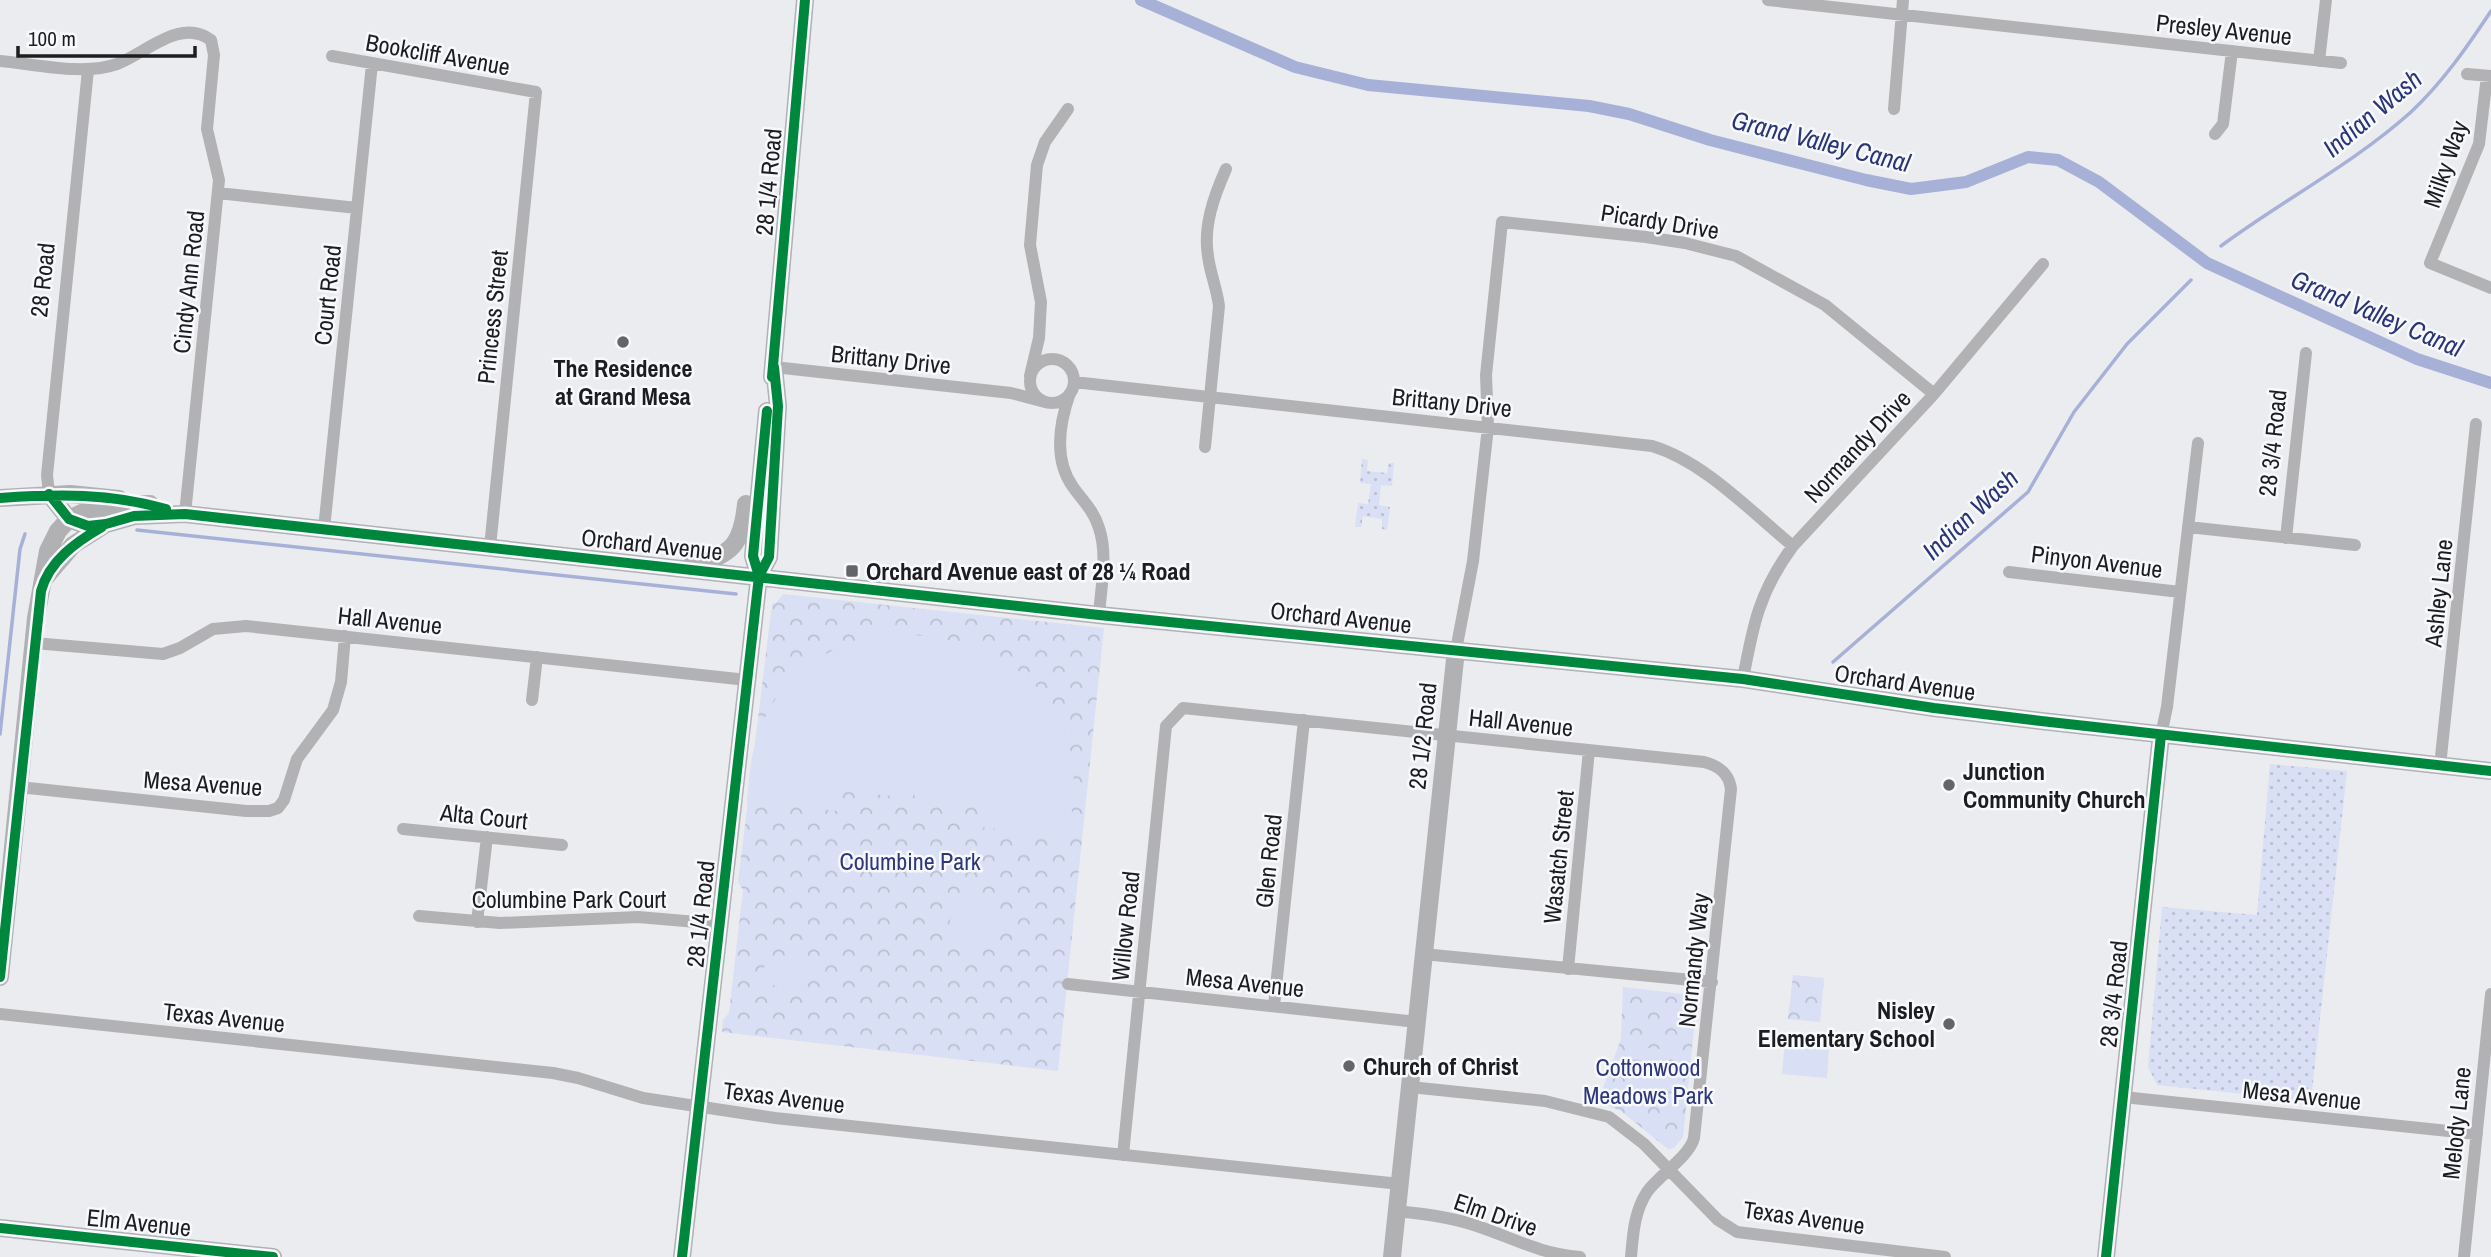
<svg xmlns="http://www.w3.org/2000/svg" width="2491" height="1257" viewBox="0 0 2491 1257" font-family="'Archivo Narrow',sans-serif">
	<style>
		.grass { fill: url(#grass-dots) }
		.park { fill: url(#park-crowns) }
		.pitch { fill: #d9dff4 }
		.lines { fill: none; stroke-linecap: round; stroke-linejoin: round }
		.stream { stroke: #a7b1d8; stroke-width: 3.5 }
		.canal { stroke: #a7b1d8; stroke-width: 12 }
		.street { stroke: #b2b2b4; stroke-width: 12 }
		.secondary { stroke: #b1b1b3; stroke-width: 18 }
		.cycleway-casing { stroke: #f7f9fd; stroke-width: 15 }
		.cycleway { stroke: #00873e; stroke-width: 10 }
		.poi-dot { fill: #656568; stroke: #f7f9fd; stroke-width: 2.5 }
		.labels { text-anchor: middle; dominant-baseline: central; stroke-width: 5; stroke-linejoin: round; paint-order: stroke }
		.street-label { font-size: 24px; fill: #1d1d1f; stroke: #f7f9fd }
		.poi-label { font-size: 24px; font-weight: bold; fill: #1d1d1f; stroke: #f7f9fd; text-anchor: start }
		.park-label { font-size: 24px; fill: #2c3879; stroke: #f7f9fd }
		.water-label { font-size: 26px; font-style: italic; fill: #2a3575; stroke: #f7f9fd }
	</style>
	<defs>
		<pattern id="grass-dots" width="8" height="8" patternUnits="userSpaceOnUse" patternTransform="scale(1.75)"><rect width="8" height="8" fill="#d9dff4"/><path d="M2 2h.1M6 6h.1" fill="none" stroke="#babfd1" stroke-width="1.8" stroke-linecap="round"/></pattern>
		<pattern id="park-crowns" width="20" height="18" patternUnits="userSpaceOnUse" patternTransform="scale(1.75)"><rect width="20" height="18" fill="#d9dff4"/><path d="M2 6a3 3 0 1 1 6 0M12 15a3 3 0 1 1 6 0" fill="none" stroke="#babfd1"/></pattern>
	</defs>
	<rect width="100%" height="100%" fill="#ebecef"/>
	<path class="grass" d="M 1362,459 L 1368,460 L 1367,471 L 1387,473 L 1389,463 L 1394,463 L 1392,486 L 1381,485 L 1379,505 L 1390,507 L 1387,530 L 1382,529 L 1382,519 L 1363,516 L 1361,527 L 1355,527 L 1358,503 L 1368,504 L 1371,484 L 1360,483 Z
		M 2270,764 L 2347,771 L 2311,1101 L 2157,1085 L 2148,1067 L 2162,907 L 2257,915 Z"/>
	<path class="park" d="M 783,594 L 1104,628 L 1058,1071 L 722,1032 L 723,1020 L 729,1013 L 743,890 L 738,882 L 772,604 L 776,603 Z
		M 1793,975 L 1824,978 L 1820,1022 L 1788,1019 Z
		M 1623,987 L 1692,995 L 1697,999 L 1683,1137 L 1674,1148 L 1668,1149 L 1621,1111 L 1598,1102 L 1621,1039 Z"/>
	<path class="pitch" d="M 884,634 C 970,632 1057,666 1072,762 C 1076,787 1072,812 1069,836 L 978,827 L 980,806 L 917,799 L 911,791 L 902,797 L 841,791 L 838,811 L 747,802 C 749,781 750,758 757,738 C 775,679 825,644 884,634 Z
		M 953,897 L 1001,902 L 995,949 L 947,943 Z
		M 766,958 L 806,965 L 802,990 L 761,983 Z
		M 1785,1041 L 1829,1045 L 1827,1078 L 1782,1074 Z
		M 1648,1048 L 1670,1050 L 1666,1089 L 1644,1086 Z"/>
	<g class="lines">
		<path class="stream" d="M 2221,246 C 2283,200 2353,164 2411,112 C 2443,82 2467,47 2491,11
			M 137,530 L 736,594
			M 1833,662 L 2028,492 L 2074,412 L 2127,344 L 2191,280
			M 0,734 L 20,549 L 25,534"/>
		<path class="canal" d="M 1141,0 L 1295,67 L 1368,85 L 1589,106 L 1629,114 L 1710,140 L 1866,180 L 1911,189 L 1966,182 L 2028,157 L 2058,160 L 2099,182 L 2207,263 L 2417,359 L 2491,383"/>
		<path class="street" d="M 1768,0 L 2341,63
			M 332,56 L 536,92 L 490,547
			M 0,61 C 36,64 83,76 117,64 C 145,54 180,17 211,40 L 214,55 L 207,129 L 219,180 L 185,514
			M 2319,61 L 2326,0
			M 2467,74 L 2491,76
			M 2487,76 L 2479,144 L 2430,263 L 2491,288
			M 1894,109 L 1903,0
			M 2215,134 L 2223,124 L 2232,51
			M 218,193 L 357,208
			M1030 381a22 22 0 1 1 44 0a22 22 0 1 1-44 0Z
			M 774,367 L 1011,393 L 1045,402
			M 1030,376 L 1039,338 L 1041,302 L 1030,245 L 1037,165 L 1045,142 L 1068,109
			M 1074,382 L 1652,446 C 1705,462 1750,511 1793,546
			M 1070,393 C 1059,424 1053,459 1073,487 C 1083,501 1094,511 1099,528 C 1108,554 1101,587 1099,615
			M 1205,447 L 1219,306 C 1217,289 1210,273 1208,256 C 1203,226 1214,196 1226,169
			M 49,494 L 47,475 L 88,70
			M 2188,527 L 2355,545
			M 324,529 L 372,64
			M 2286,538 L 2306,353
			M 2009,572 L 2180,592
			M 34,643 L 163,654 L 180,648 L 213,629 L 246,626 L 747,680
			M 1456,650 L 1473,561 L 1488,427 L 1486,375 L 1502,222 L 1646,237 L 1685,243 L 1736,256 L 1825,305 L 1934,394
			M 1743,679 C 1753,625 1759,592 1793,546 L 1934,394 L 2043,264
			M 532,700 L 537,657
			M 2161,735 L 2167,707 L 2198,443
			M 2440,766 L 2476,424
			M 19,787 L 246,811 L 269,811 L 278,808 L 284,800 L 297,759 L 333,710 L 341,682 L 345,636
			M 403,829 L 562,845
			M 419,916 L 500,923 L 638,917 L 720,924
			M 477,922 L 487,837
			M 1423,954 L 1712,982
			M 1568,969 L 1589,750
			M 1068,984 L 1417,1022
			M 1274,1006 L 1304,720
			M 0,1014 L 553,1073 L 578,1078 L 643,1098 L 775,1118 L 1400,1184
			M 1410,1087 L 1545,1101 L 1609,1117 L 1644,1144 L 1718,1220 L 1737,1232 L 1945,1257
			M 2123,1097 L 2477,1134
			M 1123,1155 L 1166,726 L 1183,708 L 1704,762 C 1719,766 1729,773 1731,789 L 1694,1138 C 1689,1157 1659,1175 1647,1192 C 1634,1212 1633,1235 1631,1257
			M 1397,1211 C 1424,1214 1451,1217 1477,1226 C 1516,1239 1537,1253 1580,1257
			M 2464,1257 L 2491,994"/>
		<path class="secondary" d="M 772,377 L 805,0
			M 49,494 L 69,519 L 88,526 L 106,524 L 134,516 L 185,514 L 1099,615 L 1743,679 L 1934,708 L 2041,721 L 2491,771
			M 0,498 L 70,494 L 119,499
			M 692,564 C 732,556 742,544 746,504
			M 759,576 L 753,556 L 767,411
			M 44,579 L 73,545 L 103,526
			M 0,977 L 36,618 L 48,551 L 58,531 L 69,519 L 84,512 L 117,505 L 150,504
			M 0,1228 L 273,1257
			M 682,1257 L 759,576 L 769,557 L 778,406 L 774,367
			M 1392,1257 L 1456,650
			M 2106,1257 L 2161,735"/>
		<defs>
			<path id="cycleway" d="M 772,377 L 805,0
				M 49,494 L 69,519 L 88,526 L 106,524 L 134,516 L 185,514 L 1099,615 L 1743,679 L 1934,708 L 2041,721 L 2491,771
				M 0,498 C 59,494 109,493 166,509
				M 759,576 L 753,556 L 767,411
				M 0,977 L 41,591 C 49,561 76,542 102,527
				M 0,1228 L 273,1257
				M 682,1257 L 759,576 L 769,557 L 778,406 L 774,367
				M 2106,1257 L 2161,735"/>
		</defs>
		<use href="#cycleway" class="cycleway-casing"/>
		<use href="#cycleway" class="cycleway"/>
	</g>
	<g class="poi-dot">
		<circle cx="623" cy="342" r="7"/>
		<rect x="845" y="564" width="14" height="14" rx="3.5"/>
		<circle cx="1949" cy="785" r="7"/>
		<circle cx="1949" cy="1024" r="7"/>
		<circle cx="1349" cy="1066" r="7"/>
	</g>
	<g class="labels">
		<g class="street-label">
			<text transform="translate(2224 29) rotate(6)">Presley Avenue</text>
			<text transform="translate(438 54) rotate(10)">Bookcliff Avenue</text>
			<text transform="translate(2445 164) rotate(-71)">Milky Way</text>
			<text transform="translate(768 182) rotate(-85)">28 1/4 Road</text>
			<text transform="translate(1660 221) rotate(9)">Picardy Drive</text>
			<text transform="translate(42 280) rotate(-84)">28 Road</text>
			<text transform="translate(188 282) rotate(-84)">Cindy Ann Road</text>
			<text transform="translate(327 295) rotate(-84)">Court Road</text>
			<text transform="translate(492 317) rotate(-84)">Princess Street</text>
			<text transform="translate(891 359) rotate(6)">Brittany Drive</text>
			<text transform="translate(1452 402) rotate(6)">Brittany Drive</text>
			<text transform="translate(2272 443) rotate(-84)">28 3/4 Road</text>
			<text transform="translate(1857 446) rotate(-47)">Normandy Drive</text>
			<text transform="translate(652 544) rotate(6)">Orchard Avenue</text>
			<text transform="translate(2097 561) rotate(7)">Pinyon Avenue</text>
			<text transform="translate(2438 593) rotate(-84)">Ashley Lane</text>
			<text transform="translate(1341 617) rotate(6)">Orchard Avenue</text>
			<text transform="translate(390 620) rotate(6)">Hall Avenue</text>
			<text transform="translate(1905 682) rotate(8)">Orchard Avenue</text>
			<text transform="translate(1521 722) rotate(6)">Hall Avenue</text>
			<text transform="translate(1422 736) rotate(-84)">28 1/2 Road</text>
			<text transform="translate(203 783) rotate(4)">Mesa Avenue</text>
			<text transform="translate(484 816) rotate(6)">Alta Court</text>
			<text transform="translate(1558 857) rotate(-84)">Wasatch Street</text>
			<text transform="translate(1268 861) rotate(-84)">Glen Road</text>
			<text x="569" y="899">Columbine Park Court</text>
			<text transform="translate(700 914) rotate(-84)">28 1/4 Road</text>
			<text transform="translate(1125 926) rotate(-84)">Willow Road</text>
			<text transform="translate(1693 960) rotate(-84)">Normandy Way</text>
			<text transform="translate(1245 982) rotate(6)">Mesa Avenue</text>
			<text transform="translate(2113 994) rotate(-84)">28 3/4 Road</text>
			<text transform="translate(224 1017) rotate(6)">Texas Avenue</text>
			<text transform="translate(2302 1095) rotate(6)">Mesa Avenue</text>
			<text transform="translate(784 1097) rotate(7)">Texas Avenue</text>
			<text transform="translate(2456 1123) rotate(-84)">Melody Lane</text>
			<text transform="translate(1496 1214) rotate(19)">Elm Drive</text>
			<text transform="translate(1804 1217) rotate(8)">Texas Avenue</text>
			<text transform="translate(139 1222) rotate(6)">Elm Avenue</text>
		</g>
		<g class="poi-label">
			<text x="623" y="368" text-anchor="middle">The Residence<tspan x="623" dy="28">at Grand Mesa</tspan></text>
			<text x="866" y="571">Orchard Avenue east of 28 ¼ Road</text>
			<text x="1963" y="771">Junction<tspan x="1963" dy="28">Community Church</tspan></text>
			<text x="1935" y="1010" text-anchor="end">Nisley<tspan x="1935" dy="28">Elementary School</tspan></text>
			<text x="1363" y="1066">Church of Christ</text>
		</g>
		<g class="park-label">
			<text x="910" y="861">Columbine Park</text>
			<text x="1648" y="1067">Cottonwood<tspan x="1648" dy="28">Meadows Park</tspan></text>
		</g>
		<g class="water-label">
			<text transform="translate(2372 113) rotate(-40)">Indian Wash</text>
			<text transform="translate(1821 141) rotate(14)">Grand Valley Canal</text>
			<text transform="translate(2377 313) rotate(23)">Grand Valley Canal</text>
			<text transform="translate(1970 514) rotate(-43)">Indian Wash</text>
		</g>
	</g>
	<path d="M18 46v10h177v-10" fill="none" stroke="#1d1d1f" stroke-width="3.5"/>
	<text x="28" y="46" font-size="21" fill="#1d1d1f" stroke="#f7f9fd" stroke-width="5" paint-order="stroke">100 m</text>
</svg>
